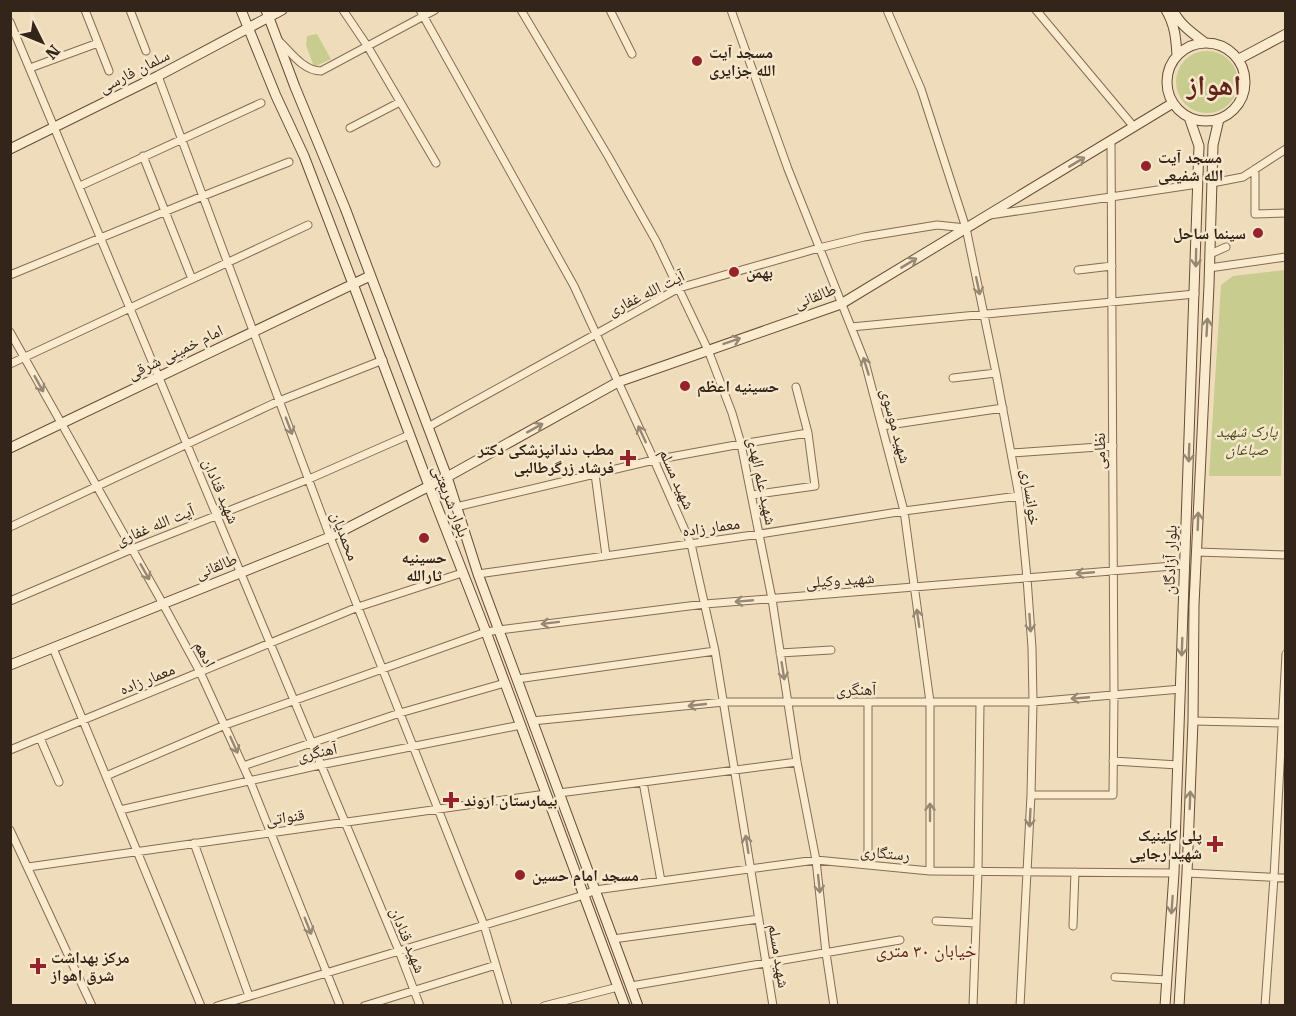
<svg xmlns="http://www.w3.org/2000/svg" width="1296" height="1016" viewBox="0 0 1296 1016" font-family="'Roboto Serif','Noto Naskh Arabic',serif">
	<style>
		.green { fill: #c8cc8f }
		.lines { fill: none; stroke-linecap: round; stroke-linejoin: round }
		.street-casing { stroke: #866c55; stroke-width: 9 }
		.secondary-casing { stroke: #674d38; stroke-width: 11 }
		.street { stroke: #faeace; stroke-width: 7 }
		.secondary { stroke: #faeace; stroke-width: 9 }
		.oneway { stroke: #978874 }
		.poi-dot { fill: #96232b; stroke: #f6e7cb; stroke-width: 2 }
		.labels { text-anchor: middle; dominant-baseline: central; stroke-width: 5; stroke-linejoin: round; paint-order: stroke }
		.poi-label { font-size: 16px; font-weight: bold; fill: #34251a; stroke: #f6e7cb; text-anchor: start }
		.street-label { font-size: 16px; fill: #34251a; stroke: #f6e7cb }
		.park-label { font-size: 16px; font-style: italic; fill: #485120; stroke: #f6e7cb }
		.neighbourhood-label { font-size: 18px; fill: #622419; stroke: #f6e7cb }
		.town-label { font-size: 28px; font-weight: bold; fill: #622419; stroke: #f6e7cb }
	</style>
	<rect width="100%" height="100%" fill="#efdcbb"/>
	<path class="green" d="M 317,34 L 331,59 L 314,67 L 306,45 L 307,36 Z
		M1176 82a31 31 0 1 1 62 0a31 31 0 1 1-62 0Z
		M 1285,270 L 1281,476 L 1209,476 L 1221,285 L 1233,276 Z"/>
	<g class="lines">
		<defs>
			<path id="street" d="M 85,10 L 109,71
				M 130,10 L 146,51
				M 343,10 L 368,47 L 436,163
				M 420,10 L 574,286 L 654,460 L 691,544 L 715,651 L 773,1006
				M 521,10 L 608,156 L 656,241 L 708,350 L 732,413 L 741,444 L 772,599 L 797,762 L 816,860 L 826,953 L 834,1006
				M 610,10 L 632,54
				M 731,10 L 788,169 L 865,362 L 904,511 L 930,702 L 930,871
				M 887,10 L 921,89 L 966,228 L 996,373 L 1019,496 L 1027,578 L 1032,648 L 1033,702 L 1031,795 L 1020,1006
				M 1036,10 L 1134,127
				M 10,22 L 399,951 L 420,1006
				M 280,42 C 291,53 304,71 321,71 L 435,10
				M 30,68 L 98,43
				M 158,76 L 330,537 L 484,925 L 508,1006
				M 350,128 L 400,102
				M 143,156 L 192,279
				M 1255,169 L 1255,214 L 1286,213
				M 1212,183 L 1243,177 L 1286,149
				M 80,186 L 261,103
				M 990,215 L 1198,184
				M 1210,254 L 1226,247
				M 1209,268 L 1286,257
				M 1078,270 L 1112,266
				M 10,275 L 203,196 L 289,162
				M 851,327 L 1195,294
				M 10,332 L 163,604 L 200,672 L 250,781 L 340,1006
				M 10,364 L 308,225
				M 953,378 L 996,373
				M 882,426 L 1003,408
				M 428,427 L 679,288 L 819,248 L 864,237 L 937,225 L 966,228
				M 1011,453 L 1113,446
				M 595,474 L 606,556
				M 752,495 L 815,486 L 808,433 L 796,387
				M 456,507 L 654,460 L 741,444 L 808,433
				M 10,527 L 279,401 L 383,360
				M 1197,552 L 1286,555
				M 478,574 L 760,534 L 904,511 L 1019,496
				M 10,601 L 132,549 L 309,479 L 409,435
				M 53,648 L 201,1006
				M 780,653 L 831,650
				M 517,679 L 715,651
				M 868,702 L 868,865
				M 532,721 L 724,702 L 1033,702 L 1181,689
				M 1193,721 L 1286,723
				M 40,738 L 59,782
				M 10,750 L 358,607 L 462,573
				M 1113,761 L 1178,765
				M 243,766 L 400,713 L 505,683
				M 106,776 L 225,725 L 486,632 L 499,630 L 705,604 L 1185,565
				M 643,782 L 661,881
				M 559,793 L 797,762
				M 1031,795 L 1113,795 L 1114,695 L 1111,141
				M 120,810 L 320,765 L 521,725
				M 10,830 L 92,1006
				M 194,843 L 249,996
				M 28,867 L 546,794
				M 1187,873 L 1286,878
				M 936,921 L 976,923
				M 1073,926 L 1075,872
				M 613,939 L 759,919
				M 1115,977 L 1167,980
				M 631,986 L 900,940
				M 217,1006 L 584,895 L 595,890 L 816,860 L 930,871 L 1174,873
				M 364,1006 L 496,965
				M 544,1006 L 618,987
				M 973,1006 L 978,871 L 980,702
				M 1265,1006 L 1274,877 L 1286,654"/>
			<path id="secondary" d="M 241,10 L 276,96 L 304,156 L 353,284 L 429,486 L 486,632 L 625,1006
				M 266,10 L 295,87 L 345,208 L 447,477 L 478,574 L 638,1006
				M 1166,10 C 1175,25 1176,39 1177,55
				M 1173,10 C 1179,24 1192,33 1204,42
				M1167 82a39 39 0 1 1 78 0a39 39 0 1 1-78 0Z
				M 1239,59 L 1286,34
				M 10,149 L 158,76 L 282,10
				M 10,448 L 370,276
				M 10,665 L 330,537 L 447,477 L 618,382 L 841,304 L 1173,103
				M 1165,1006 L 1174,873 L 1199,146 L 1189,117
				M 1179,1006 L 1187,873 L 1193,721 L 1194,605 L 1209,285 L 1213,145 L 1219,119"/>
		</defs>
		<use href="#street" class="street-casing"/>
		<use href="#secondary" class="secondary-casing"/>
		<use href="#street" class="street"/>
		<use href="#secondary" class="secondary"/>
	</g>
	<defs><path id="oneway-shaft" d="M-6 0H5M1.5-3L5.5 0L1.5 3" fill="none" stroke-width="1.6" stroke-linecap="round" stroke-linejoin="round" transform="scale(1.5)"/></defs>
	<g class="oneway">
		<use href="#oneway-shaft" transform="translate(1077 162) rotate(-31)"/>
		<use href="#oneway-shaft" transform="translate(1196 258) rotate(91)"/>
		<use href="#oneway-shaft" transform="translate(909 263) rotate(-31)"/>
		<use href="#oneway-shaft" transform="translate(978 286) rotate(78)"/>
		<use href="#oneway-shaft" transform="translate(1207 327) rotate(-87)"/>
		<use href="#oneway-shaft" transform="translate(732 341) rotate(-19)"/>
		<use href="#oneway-shaft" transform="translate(866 366) rotate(-107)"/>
		<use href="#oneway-shaft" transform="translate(39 384) rotate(61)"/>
		<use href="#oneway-shaft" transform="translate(289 426) rotate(69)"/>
		<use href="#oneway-shaft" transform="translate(535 428) rotate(-29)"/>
		<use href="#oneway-shaft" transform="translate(642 434) rotate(-115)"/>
		<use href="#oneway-shaft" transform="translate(1189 453) rotate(92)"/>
		<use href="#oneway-shaft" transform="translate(1198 521) rotate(-88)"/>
		<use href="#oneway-shaft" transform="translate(145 572) rotate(60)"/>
		<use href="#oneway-shaft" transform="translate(1085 573) rotate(175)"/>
		<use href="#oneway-shaft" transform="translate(744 601) rotate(175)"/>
		<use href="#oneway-shaft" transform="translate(918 618) rotate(-98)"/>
		<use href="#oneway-shaft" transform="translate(550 623) rotate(173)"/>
		<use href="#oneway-shaft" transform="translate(1030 623) rotate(86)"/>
		<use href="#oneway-shaft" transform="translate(1182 647) rotate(92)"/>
		<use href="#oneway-shaft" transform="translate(783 671) rotate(81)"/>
		<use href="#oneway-shaft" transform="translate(1080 698) rotate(175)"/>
		<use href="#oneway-shaft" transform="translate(697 705) rotate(174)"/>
		<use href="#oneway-shaft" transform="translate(234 745) rotate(66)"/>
		<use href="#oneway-shaft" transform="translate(1190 800) rotate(-88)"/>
		<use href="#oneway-shaft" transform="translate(930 812) rotate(-90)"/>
		<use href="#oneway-shaft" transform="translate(1030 818) rotate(93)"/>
		<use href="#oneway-shaft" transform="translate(747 844) rotate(-99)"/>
		<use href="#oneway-shaft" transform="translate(819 884) rotate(84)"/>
		<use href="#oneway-shaft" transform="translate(1172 905) rotate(94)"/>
		<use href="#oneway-shaft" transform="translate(308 926) rotate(68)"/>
	</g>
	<g class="poi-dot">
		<circle cx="697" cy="61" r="6"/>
		<circle cx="1146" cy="166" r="6"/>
		<circle cx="1258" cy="233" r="6"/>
		<circle cx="734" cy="272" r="6"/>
		<circle cx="685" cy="386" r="6"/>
		<path d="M625 449h6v6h6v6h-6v6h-6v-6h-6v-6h6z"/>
		<circle cx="424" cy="538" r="6"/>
		<path d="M448 791h6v6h6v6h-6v6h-6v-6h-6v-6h6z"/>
		<path d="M1212 835h6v6h6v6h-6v6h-6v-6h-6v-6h6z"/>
		<circle cx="520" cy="875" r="6"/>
		<path d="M35 957h6v6h6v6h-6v6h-6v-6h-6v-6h6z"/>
	</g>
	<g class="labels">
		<g class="poi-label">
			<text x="709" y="52">مسجد آیت<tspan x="709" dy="18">الله جزایری</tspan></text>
			<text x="1158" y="157">مسجد آیت<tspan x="1158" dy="18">الله شفیعی</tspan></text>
			<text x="1246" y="233" text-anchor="end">سینما ساحل</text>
			<text x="746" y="272">بهمن</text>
			<text x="697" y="386">حسینیه اعظم</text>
			<text x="614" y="449" text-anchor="end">مطب دندانپزشکی دکتر<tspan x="614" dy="18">فرشاد زرگرطالبی</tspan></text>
			<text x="424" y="557" text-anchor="middle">حسینیه<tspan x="424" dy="18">ثارالله</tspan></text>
			<text x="464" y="800">بیمارستان اروند</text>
			<text x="1202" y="835" text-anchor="end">پلی کلینیک<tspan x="1202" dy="18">شهید رجایی</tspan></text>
			<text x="532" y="875">مسجد امام حسین</text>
			<text x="51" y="957">مرکز بهداشت<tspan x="51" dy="18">شرق اهواز</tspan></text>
		</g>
		<g class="street-label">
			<text transform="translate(134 71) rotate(-27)">سلمان فارسی</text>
			<text transform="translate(646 293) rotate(-26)">آیت الله غفاری</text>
			<text transform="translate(815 296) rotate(-21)">طالقانی</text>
			<text transform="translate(175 352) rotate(-26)">امام خمینی شرقی</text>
			<text transform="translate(896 426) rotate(75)">شهید موسوی</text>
			<text transform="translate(1099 451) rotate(-90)">نظامی</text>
			<text transform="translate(677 479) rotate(66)">شهید مسلم</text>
			<text transform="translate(762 481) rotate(78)">شهید علم الهدی</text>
			<text transform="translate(221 491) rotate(67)">شهید قنادان</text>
			<text transform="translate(1031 497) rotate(82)">خوانساری</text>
			<text transform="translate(451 501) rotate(69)">بلوار شریعتی</text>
			<text transform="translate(155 525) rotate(-22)">آیت الله غفاری</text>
			<text transform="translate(711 527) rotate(-8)">معمار زاده</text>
			<text transform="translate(345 536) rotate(69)">محمدیان</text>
			<text transform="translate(1170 560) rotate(-88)">بلوار آزادگان</text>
			<text transform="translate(216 566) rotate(-22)">طالقانی</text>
			<text transform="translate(840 580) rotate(-4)">شهید وکیلی</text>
			<text transform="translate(205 654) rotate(62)">ادهم</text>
			<text transform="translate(147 679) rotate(-22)">معمار زاده</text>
			<text x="856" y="689">آهنگری</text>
			<text transform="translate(317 752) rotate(-12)">آهنگری</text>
			<text transform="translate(285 817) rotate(-8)">قنواتی</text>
			<text transform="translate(885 853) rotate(5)">رستگاری</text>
			<text transform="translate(408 940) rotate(68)">شهید قنادان</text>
			<text transform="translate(779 956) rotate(81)">شهید مسلم</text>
		</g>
		<g class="park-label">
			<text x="1247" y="431">پارک شهید<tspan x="1247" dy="18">صباغان</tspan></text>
		</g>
		<g class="neighbourhood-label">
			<text x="926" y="950">خیابان ۳۰ متری</text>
		</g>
		<g class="town-label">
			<text x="1214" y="85">اهواز</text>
		</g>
	</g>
	<rect width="1296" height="1016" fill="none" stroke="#34251a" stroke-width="24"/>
	<g transform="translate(42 42) rotate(133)" stroke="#f6e7cb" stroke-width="4.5" paint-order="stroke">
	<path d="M0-4.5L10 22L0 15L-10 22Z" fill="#34251a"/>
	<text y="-9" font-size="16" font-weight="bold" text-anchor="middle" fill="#34251a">N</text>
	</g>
</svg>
